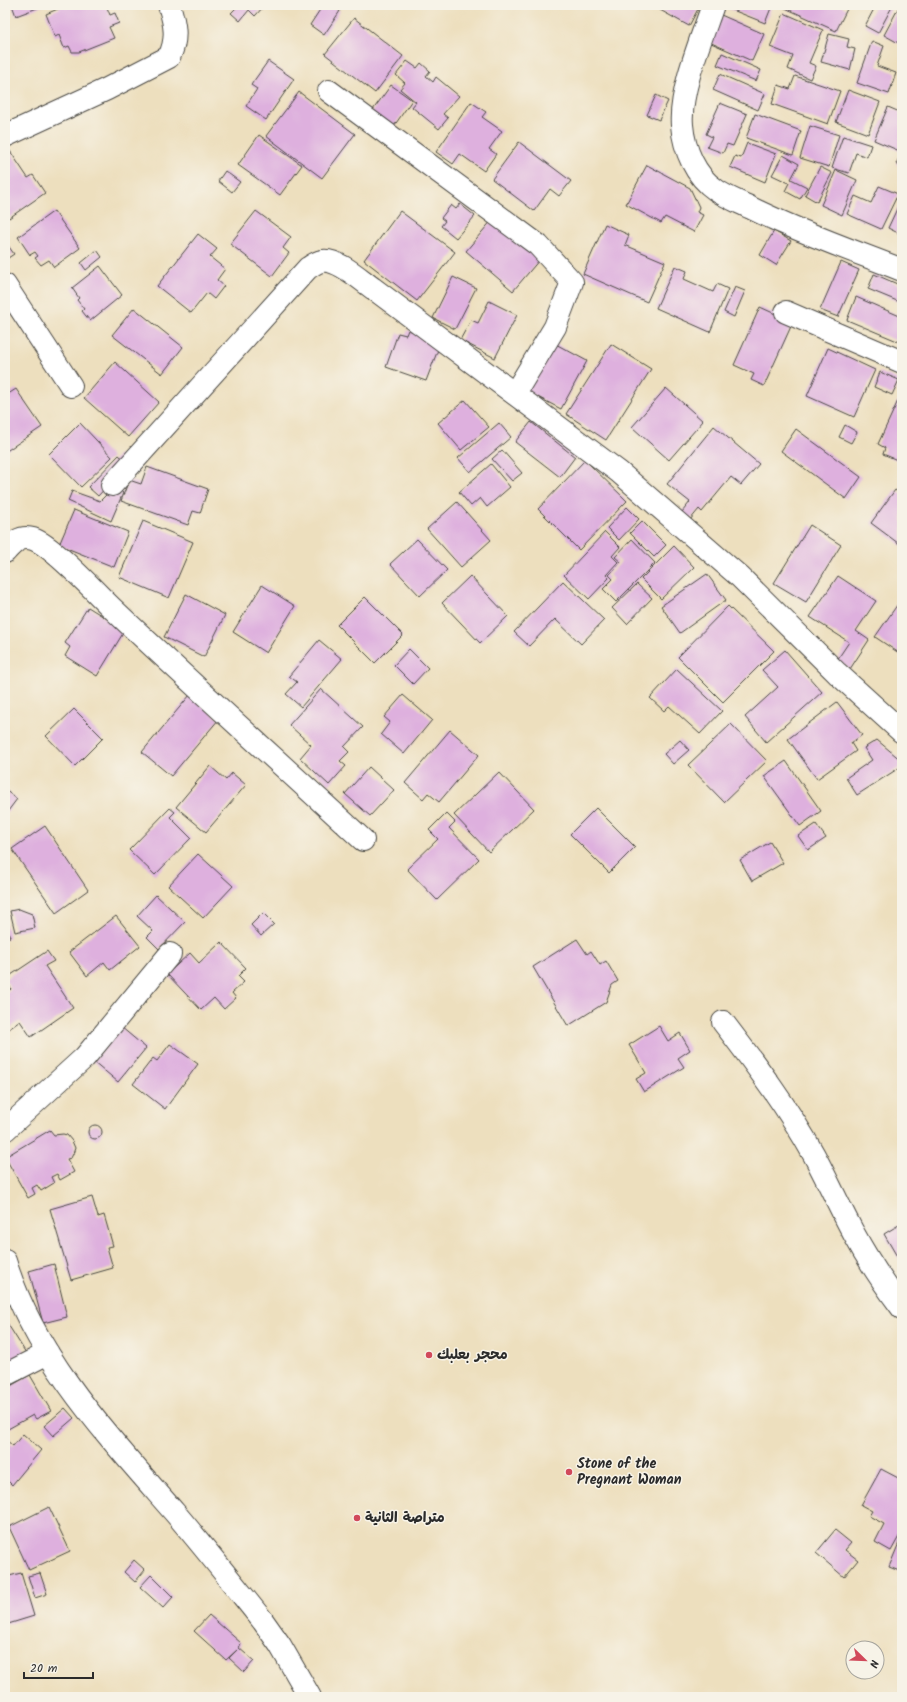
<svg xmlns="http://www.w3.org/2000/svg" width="907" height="1702" viewBox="0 0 907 1702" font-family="Kalam,'Playpen Sans Arabic',sans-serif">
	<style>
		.building { fill: #deb0de }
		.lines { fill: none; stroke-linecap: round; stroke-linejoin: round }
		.minor-casing { stroke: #484641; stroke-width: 24 }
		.minor { stroke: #fff; stroke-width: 22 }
		.poi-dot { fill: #d1495b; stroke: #f7f3e8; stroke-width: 1.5 }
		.labels { text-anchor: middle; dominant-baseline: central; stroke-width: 3; stroke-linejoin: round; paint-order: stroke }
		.poi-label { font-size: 14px; font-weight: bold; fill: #2b2b2b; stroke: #f7f3e8; text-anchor: start }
	</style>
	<rect width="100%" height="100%" fill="#f7f3e8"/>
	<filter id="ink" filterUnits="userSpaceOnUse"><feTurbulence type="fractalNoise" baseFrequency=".025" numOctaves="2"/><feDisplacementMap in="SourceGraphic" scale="8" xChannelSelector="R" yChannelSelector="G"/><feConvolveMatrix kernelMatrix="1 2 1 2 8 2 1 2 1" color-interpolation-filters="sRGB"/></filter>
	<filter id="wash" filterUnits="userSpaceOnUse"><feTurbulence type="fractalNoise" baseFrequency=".012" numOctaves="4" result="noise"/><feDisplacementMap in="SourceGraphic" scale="16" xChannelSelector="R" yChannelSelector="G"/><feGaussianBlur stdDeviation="0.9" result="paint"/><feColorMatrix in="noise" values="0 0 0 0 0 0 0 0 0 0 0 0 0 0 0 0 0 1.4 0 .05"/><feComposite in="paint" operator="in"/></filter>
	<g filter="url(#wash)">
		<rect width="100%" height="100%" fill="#eddfbe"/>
		<g id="blocks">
			<path class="building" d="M 12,5 L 45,5 L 16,16 Z
				M 59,5 L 106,5 L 110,15 L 115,13 L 119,23 L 109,27 L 114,38 L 79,52 L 72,52 L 69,46 L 64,48 L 59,35 L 55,37 L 46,14 L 60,8 Z
				M 239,5 L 265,5 L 255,16 L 249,10 L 240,21 L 231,13 Z
				M 323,5 L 331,5 L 340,11 L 324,35 L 310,25 Z
				M 651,5 L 691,5 L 698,9 L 689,26 Z
				M 720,5 L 764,5 L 771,8 L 765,23 Z
				M 784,5 L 839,5 L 847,9 L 836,31 L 783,7 Z
				M 876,5 L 893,5 L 878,33 L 865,26 Z
				M 900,5 L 902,5 L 902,45 L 884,35 Z
				M 784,13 L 823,30 L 809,63 L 816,66 L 810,79 L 788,69 L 793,56 L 770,47 Z
				M 721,15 L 764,34 L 752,61 L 709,42 Z
				M 354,18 L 403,56 L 375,93 L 325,54 Z
				M 829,34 L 849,39 L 847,47 L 855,49 L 850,70 L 821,62 Z
				M 872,41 L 884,46 L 877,66 L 896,73 L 889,94 L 857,83 Z
				M 722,53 L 761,70 L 756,81 L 717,65 Z
				M 268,61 L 294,79 L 266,120 L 246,106 L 257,89 L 251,85 Z
				M 407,61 L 417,68 L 421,63 L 430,71 L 426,76 L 433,82 L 436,77 L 459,96 L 443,114 L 448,118 L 439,129 L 412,107 L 416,102 L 400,89 L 405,83 L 396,75 Z
				M 720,74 L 765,94 L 758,110 L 713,90 Z
				M 795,76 L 840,91 L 828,124 L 772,104 L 778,85 L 790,89 Z
				M 391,85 L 412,100 L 392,129 L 370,114 Z
				M 848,90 L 880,102 L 868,134 L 836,122 Z
				M 299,92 L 355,134 L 322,178 L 266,136 Z
				M 656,95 L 668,101 L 659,120 L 647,115 Z
				M 471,102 L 486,112 L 482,117 L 502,131 L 489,149 L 496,154 L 484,171 L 460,154 L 453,164 L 436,152 Z
				M 720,103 L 747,114 L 733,146 L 727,144 L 723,153 L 707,147 L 712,137 L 706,134 Z
				M 888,107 L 902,113 L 902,167 L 896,164 L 902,152 L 874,140 Z
				M 755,114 L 801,131 L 793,155 L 746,138 Z
				M 810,126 L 839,135 L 829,167 L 800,158 Z
				M 259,135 L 302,165 L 280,195 L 238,165 Z
				M 843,136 L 871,145 L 867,157 L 856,153 L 849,173 L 832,168 Z
				M 519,142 L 571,181 L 559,196 L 550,189 L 534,211 L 492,179 Z
				M 747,143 L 776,154 L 765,182 L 730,167 L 735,156 L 741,158 Z
				M 10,151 L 28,178 L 33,175 L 45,193 L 9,218 L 5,212 L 5,155 Z
				M 783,155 L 799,164 L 791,179 L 807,187 L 800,199 L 785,191 L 789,183 L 772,175 Z
				M 647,165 L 690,188 L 699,207 L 697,212 L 703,215 L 694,232 L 665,217 L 661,223 L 626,204 Z
				M 820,167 L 832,173 L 817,202 L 805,195 Z
				M 836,170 L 857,180 L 842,215 L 821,205 Z
				M 225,171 L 240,182 L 232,192 L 218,181 Z
				M 879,186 L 898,194 L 881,229 L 847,214 L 855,196 L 871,203 Z
				M 902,198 L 902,235 L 888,228 Z
				M 460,204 L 475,216 L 456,238 L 441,226 L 445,221 L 441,218 L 451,205 L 456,209 Z
				M 54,211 L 80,248 L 54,267 L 49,260 L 41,265 L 35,258 L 38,256 L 35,252 L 30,255 L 18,237 Z
				M 256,211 L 291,237 L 283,248 L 289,253 L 272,276 L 230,244 Z
				M 400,211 L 455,252 L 417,301 L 364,260 Z
				M 492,220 L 540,259 L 513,291 L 466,251 Z
				M 605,224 L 629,235 L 625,245 L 665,262 L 647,302 L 583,274 Z
				M 774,231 L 791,241 L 776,265 L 760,255 Z
				M 198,234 L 217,249 L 210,257 L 225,269 L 217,280 L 224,286 L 214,299 L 207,293 L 191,313 L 157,286 Z
				M 7,244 L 14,254 L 5,260 L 5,246 Z
				M 97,250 L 102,257 L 86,270 L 81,263 Z
				M 841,262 L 859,270 L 838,317 L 820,310 Z
				M 100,266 L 122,295 L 90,321 L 82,311 L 84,309 L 77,300 L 79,298 L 72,288 Z
				M 675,266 L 687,271 L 684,279 L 713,292 L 717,284 L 728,289 L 710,332 L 656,308 Z
				M 874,274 L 902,286 L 902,303 L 868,289 Z
				M 453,277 L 476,288 L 455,329 L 433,318 Z
				M 735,287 L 745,291 L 734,317 L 724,312 Z
				M 856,297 L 902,317 L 902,343 L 847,320 Z
				M 489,301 L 517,315 L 495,358 L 460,340 L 471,320 L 478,323 Z
				M 760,307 L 793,322 L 764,386 L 751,380 L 754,374 L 734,365 Z
				M 134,308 L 183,347 L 162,374 L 112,335 Z
				M 408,330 L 433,339 L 439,347 L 426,381 L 386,367 L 398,333 L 406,335 Z
				M 552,342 L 587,361 L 561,409 L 526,391 Z
				M 611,344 L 651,369 L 606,440 L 566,414 Z
				M 828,348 L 875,370 L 854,417 L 807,396 Z
				M 115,362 L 159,402 L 128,437 L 84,398 Z
				M 880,372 L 899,380 L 892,395 L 874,387 Z
				M 666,388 L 703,421 L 669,460 L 632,427 Z
				M 16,389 L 42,427 L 5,452 L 5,396 Z
				M 902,392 L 902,462 L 883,454 L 885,448 L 878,444 Z
				M 465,400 L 489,427 L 461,450 L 438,423 Z
				M 531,422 L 575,457 L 560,477 L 515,442 Z
				M 80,423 L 112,457 L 81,487 L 49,454 Z
				M 499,423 L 511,437 L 470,472 L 458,458 Z
				M 845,425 L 857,432 L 851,443 L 839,437 Z
				M 714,426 L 759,464 L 741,485 L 731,477 L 702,512 L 699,509 L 690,520 L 682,512 L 690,502 L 667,484 Z
				M 796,429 L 861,477 L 846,499 L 781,451 Z
				M 502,450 L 522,473 L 512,481 L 492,459 Z
				M 119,455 L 128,463 L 98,496 L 88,487 Z
				M 585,460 L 627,501 L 579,550 L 538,509 Z
				M 491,464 L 510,487 L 487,507 L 480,498 L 471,506 L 459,492 Z
				M 147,467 L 208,489 L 200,513 L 193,511 L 188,525 L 121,501 L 129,480 L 141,484 Z
				M 115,486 L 123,493 L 111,521 L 68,501 L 72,491 L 100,501 Z
				M 895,490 L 902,494 L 902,546 L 871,523 Z
				M 457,502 L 491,540 L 461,567 L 427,529 Z
				M 627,507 L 639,519 L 619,540 L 607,528 Z
				M 74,510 L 128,532 L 114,567 L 59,545 Z
				M 143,521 L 193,542 L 169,598 L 119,577 Z
				M 642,521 L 666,545 L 654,557 L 630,533 Z
				M 810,525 L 841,545 L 806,602 L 774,583 Z
				M 605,532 L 620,547 L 612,556 L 618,562 L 606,575 L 609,578 L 589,599 L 564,575 Z
				M 417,539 L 447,570 L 420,596 L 390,564 Z
				M 632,539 L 655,563 L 616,602 L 603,589 L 613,579 L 609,575 L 621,562 L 615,557 Z
				M 674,546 L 694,567 L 661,599 L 641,579 Z
				M 707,574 L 726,600 L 680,633 L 661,606 Z
				M 470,576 L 508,616 L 480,643 L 442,603 Z
				M 838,576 L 876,601 L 856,631 L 869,640 L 850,669 L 837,660 L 849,642 L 810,617 Z
				M 563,581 L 604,620 L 581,644 L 555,619 L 529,646 L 514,632 Z
				M 637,584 L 652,598 L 627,624 L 612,608 Z
				M 262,585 L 295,606 L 266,653 L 233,632 Z
				M 186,594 L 225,615 L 204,657 L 164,637 Z
				M 365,597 L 403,635 L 375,663 L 337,625 Z
				M 902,598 L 902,655 L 875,637 Z
				M 728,606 L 774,651 L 723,702 L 678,657 Z
				M 88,607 L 125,630 L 97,676 L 65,656 L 70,647 L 65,643 Z
				M 319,640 L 342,659 L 301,707 L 286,694 L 297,682 L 289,676 Z
				M 409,649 L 428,668 L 413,684 L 394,665 Z
				M 785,650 L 822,692 L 766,742 L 745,717 L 778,687 L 762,670 Z
				M 677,669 L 722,711 L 700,734 L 669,706 L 664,711 L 650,698 Z
				M 321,689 L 363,727 L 344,747 L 349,752 L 340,761 L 346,766 L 329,785 L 300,758 L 311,745 L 289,725 Z
				M 190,695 L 219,719 L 171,776 L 142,752 Z
				M 403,695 L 432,720 L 404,754 L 381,734 L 390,722 L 384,717 Z
				M 837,702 L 862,735 L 851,743 L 856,751 L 817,779 L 788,739 Z
				M 74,709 L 103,738 L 75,766 L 46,736 Z
				M 731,724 L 767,761 L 724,802 L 688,765 Z
				M 450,730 L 479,755 L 439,802 L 428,793 L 423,799 L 405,783 Z
				M 680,740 L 689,750 L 673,764 L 664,754 Z
				M 877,740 L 902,761 L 902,766 L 857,795 L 846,778 L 872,760 L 864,748 Z
				M 786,761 L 821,811 L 800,826 L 764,776 Z
				M 210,766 L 226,780 L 232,773 L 246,785 L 206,832 L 176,807 Z
				M 369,767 L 394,790 L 370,816 L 345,794 Z
				M 499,772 L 534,809 L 489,852 L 454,815 Z
				M 5,790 L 17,799 L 5,815 Z
				M 170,808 L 175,812 L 170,817 L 191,838 L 155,875 L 129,850 Z
				M 596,808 L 635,847 L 609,873 L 570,834 Z
				M 446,813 L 455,822 L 449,828 L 479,859 L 437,900 L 407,869 L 438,839 L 429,830 Z
				M 816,824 L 826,838 L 808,850 L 798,836 Z
				M 45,826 L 88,890 L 56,913 L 12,849 Z
				M 770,842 L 783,863 L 752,881 L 740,860 Z
				M 198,854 L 233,886 L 203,918 L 168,886 Z
				M 156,895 L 185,922 L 159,949 L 147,937 L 153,931 L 137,916 Z
				M 19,909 L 32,914 L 35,928 L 15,932 L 10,911 Z
				M 263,913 L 274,924 L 261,936 L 251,925 Z
				M 116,916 L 140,946 L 110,970 L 104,962 L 87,976 L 69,952 Z
				M 5,922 L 10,937 L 5,939 Z
				M 577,939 L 587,954 L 591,951 L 600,965 L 606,961 L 618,981 L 612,985 L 606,1002 L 568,1026 L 533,967 Z
				M 221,942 L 246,968 L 238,976 L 244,982 L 232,993 L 236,998 L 224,1009 L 214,998 L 201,1010 L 167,974 L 190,953 L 199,963 Z
				M 47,951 L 54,961 L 45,966 L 73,1008 L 31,1037 L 20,1021 L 5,1032 L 5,993 L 11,989 L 5,979 Z
				M 659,1026 L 668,1041 L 680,1033 L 690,1050 L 678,1058 L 684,1067 L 644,1092 L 636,1079 L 646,1073 L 629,1045 Z
				M 121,1027 L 146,1048 L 118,1082 L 93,1061 Z
				M 170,1044 L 198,1064 L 165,1109 L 133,1084 L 153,1058 L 157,1061 Z
				M88 1132a7 7 0 1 1 14 0a7 7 0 1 1-14 0Z
				M 50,1130 L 54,1135 L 63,1134 L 67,1135 L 72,1141 L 75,1148 L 73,1154 L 71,1158 L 67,1159 L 74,1172 L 60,1180 L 57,1174 L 51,1177 L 54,1183 L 41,1191 L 37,1185 L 32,1188 L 35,1194 L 28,1198 L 5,1157 Z
				M 92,1197 L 98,1217 L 104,1215 L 113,1246 L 107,1247 L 113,1268 L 71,1280 L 50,1209 Z
				M 902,1223 L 902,1265 L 884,1234 Z
				M 54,1264 L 67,1317 L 43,1323 L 29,1271 Z
				M 7,1323 L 26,1353 L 5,1366 L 5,1324 Z
				M 30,1375 L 51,1411 L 36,1419 L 33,1415 L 8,1429 L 5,1424 L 5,1389 Z
				M 65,1408 L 74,1418 L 53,1436 L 44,1426 Z
				M 23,1434 L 41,1450 L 12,1485 L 5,1478 L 5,1439 L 13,1446 Z
				M 881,1469 L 902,1480 L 902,1531 L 891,1551 L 875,1542 L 884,1524 L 869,1516 L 872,1511 L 861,1505 Z
				M 49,1507 L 70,1551 L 29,1570 L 9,1527 Z
				M 835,1530 L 851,1543 L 845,1550 L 858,1560 L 844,1577 L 816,1553 Z
				M 901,1538 L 902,1539 L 902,1572 L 889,1567 Z
				M 134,1560 L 145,1570 L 135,1582 L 124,1572 Z
				M 21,1573 L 34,1616 L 5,1625 L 5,1577 Z
				M 40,1573 L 47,1594 L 35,1598 L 28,1576 Z
				M 151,1575 L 173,1597 L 163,1608 L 140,1587 Z
				M 209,1615 L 241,1643 L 239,1648 L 254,1661 L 244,1672 L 229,1658 L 238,1649 L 226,1660 L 194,1631 Z"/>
		</g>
	</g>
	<g filter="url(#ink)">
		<use href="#blocks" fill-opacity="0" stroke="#484641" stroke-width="1"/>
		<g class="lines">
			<defs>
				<path id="minor" d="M 713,5 C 702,37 679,92 682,125 C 684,149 695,176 716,190 C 726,197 739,202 751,208 C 799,232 851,250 902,270
					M 329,91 L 538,245 L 572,282 L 555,327 L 515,393
					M 5,136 L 107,89 L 169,57 C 178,39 175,24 169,5
					M 5,285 L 71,386
					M 786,312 L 902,362
					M 112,485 L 308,268 C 313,265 316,262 322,261 C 338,258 362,281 374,289 L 619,472 L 740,577 L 837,673 L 902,732
					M 5,552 C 13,543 20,535 33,539 C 52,545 97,594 114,610 C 196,688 280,763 363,840
					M 723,1022 C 756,1065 788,1108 814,1155 C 828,1181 840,1208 854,1234 C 868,1260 884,1284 902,1308
					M 5,1130 L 85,1057 L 170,954
					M 5,1261 C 35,1359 109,1437 175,1513 C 205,1548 234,1585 263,1621 L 280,1645 L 310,1697
					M 5,1375 L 48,1353"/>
			</defs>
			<use href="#minor" class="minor-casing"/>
			<use href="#minor" class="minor"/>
		</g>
	</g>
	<g class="poi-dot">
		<circle cx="429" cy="1355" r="4"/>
		<circle cx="569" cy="1472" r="4"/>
		<circle cx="357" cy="1518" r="4"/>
	</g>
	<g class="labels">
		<g class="poi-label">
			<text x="437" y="1355">محجر بعلبك</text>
			<text x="577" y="1464">Stone of the<tspan x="577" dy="16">Pregnant Woman</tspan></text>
			<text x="365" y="1518">متراصة الثانية</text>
		</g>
	</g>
	<rect width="907" height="1702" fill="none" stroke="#f7f3e8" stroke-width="20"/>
	<g transform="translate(865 1660) rotate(113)"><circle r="19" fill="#f7f3e8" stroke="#a5a39c"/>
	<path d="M0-3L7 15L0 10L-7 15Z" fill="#d1495b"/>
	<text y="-6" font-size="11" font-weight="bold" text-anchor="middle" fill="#2b2b2b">N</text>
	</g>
	<path d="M24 1672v6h69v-6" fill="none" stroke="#2b2b2b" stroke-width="2"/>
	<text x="30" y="1672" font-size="12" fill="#2b2b2b" stroke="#f7f3e8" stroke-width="3" paint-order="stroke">20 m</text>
</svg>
